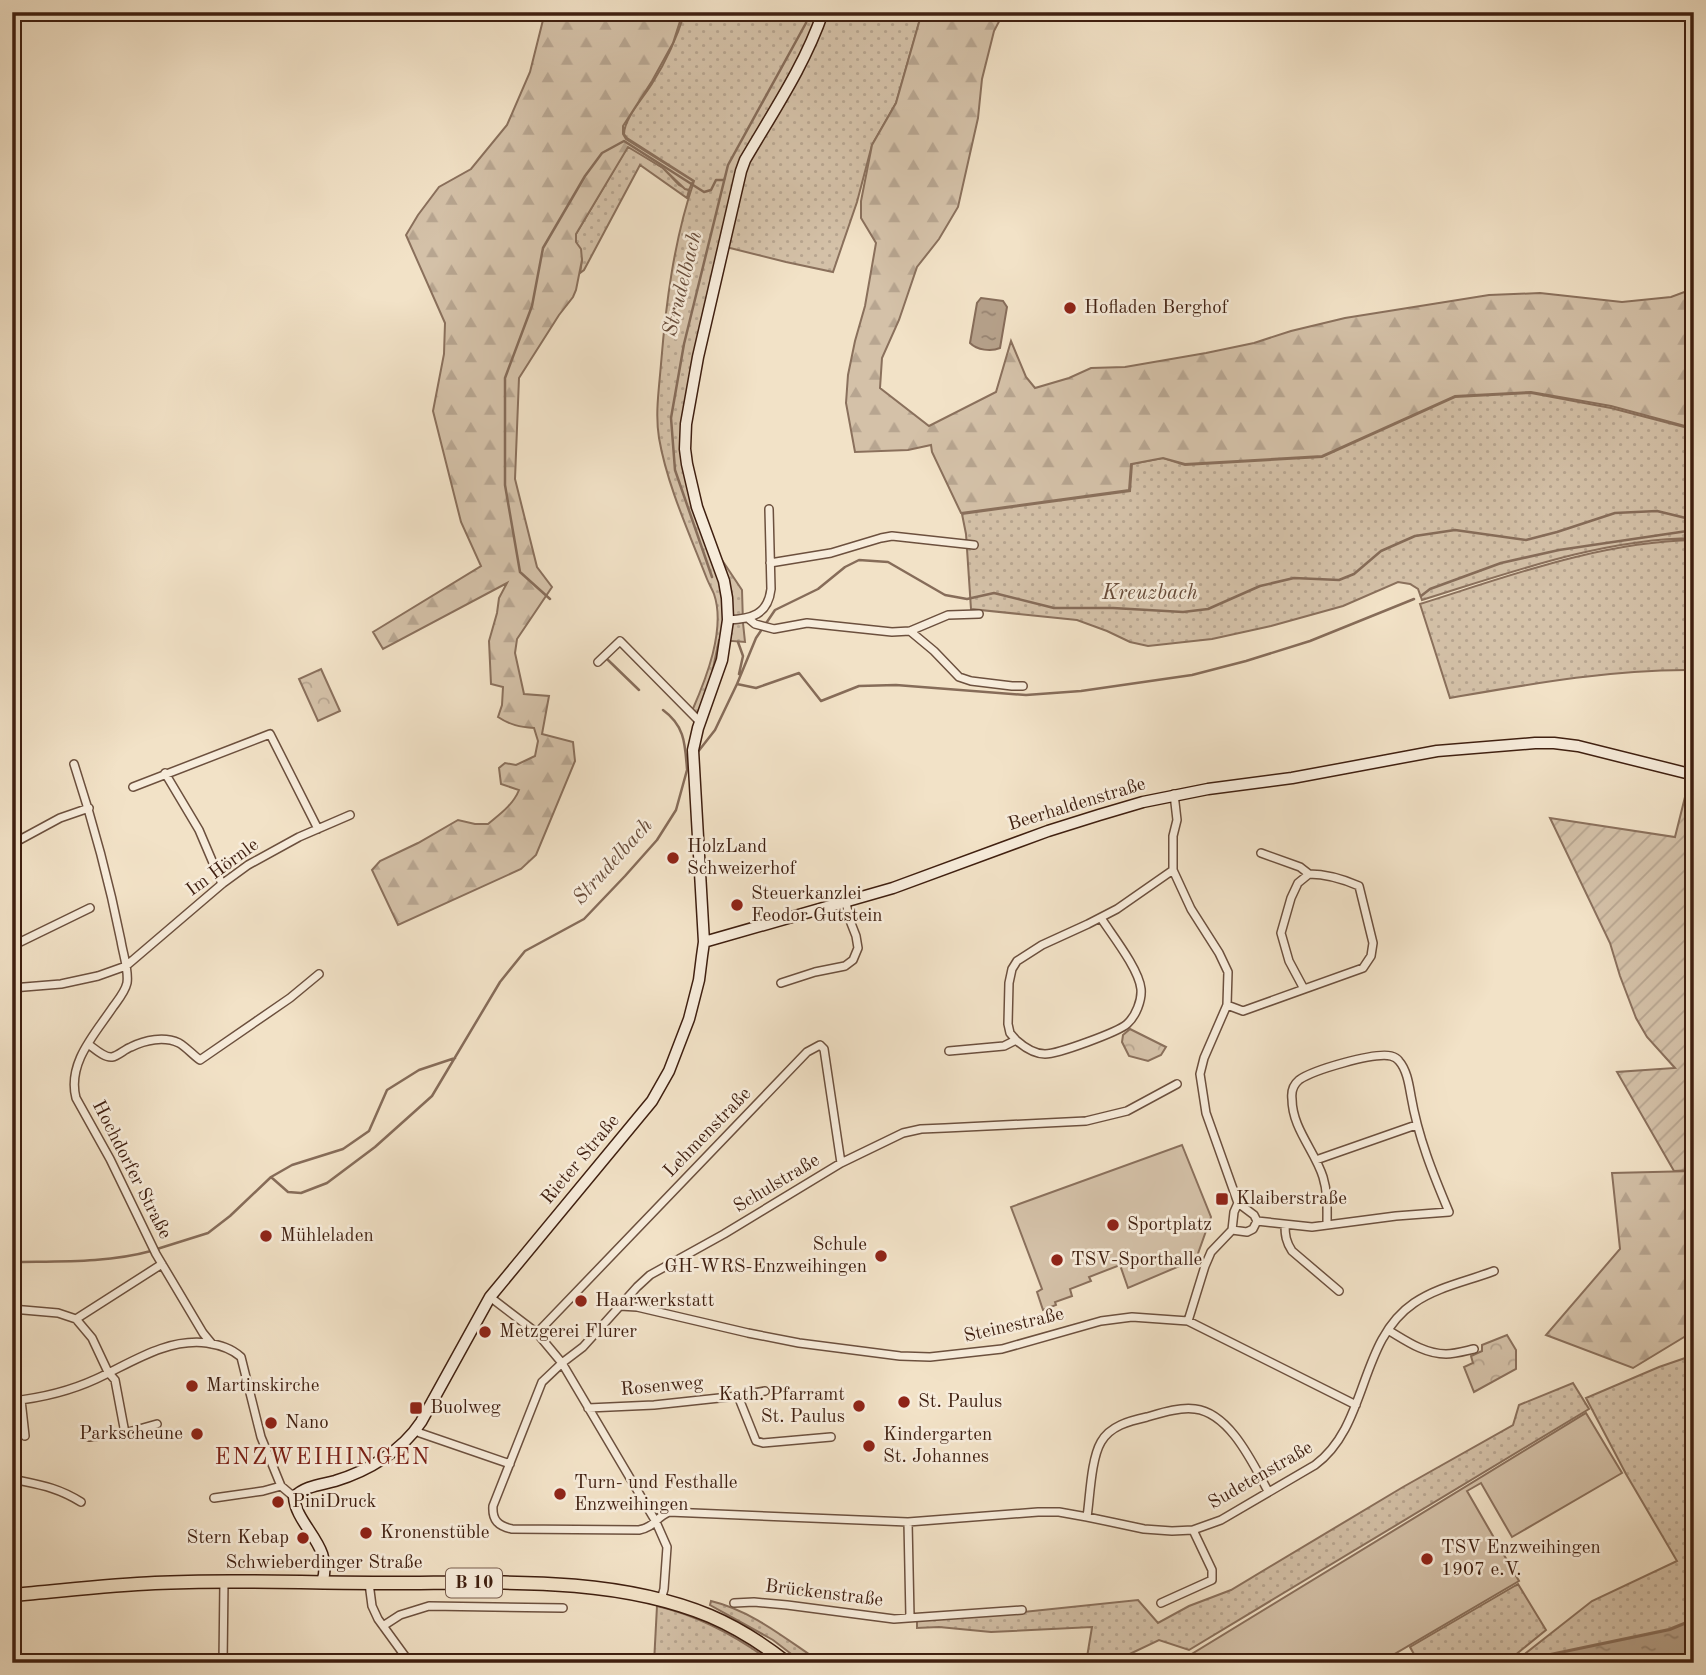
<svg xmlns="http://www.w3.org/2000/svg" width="1706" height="1675" viewBox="0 0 1706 1675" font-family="'Old Standard TT',serif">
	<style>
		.grass { fill: url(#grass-dots); stroke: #8a705c; stroke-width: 2 }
		.forest { fill: url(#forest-firs); stroke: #8a705c; stroke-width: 2 }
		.park { fill: url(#park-crowns); stroke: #8a705c; stroke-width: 2 }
		.garden { fill: url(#garden-furrows); stroke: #8a705c; stroke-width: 2 }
		.pitch { fill: #d4c1a8; stroke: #8a705c; stroke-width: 2 }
		.water { fill: url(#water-ripples); stroke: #866c59; stroke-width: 2 }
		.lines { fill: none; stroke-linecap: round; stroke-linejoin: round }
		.stream { stroke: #866c59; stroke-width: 2.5 }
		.street-casing { stroke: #6c503e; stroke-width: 10 }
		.secondary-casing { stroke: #3f1f10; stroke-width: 13 }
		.primary-casing { stroke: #3f1f10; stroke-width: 15 }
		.street { stroke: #f7ecdb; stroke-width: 7 }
		.secondary { stroke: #f7ecdb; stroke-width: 10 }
		.primary { stroke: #f2e2c7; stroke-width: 12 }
		.poi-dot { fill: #8f2418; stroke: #f7ecdb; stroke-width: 2.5 }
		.labels { text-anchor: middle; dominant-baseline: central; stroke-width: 5; stroke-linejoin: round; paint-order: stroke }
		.shield { fill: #f7ecdb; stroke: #765c4d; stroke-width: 2 }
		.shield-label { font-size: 18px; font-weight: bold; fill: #3f1f10 }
		.poi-label { font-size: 19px; fill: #3f1f10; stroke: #f7ecdb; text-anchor: start }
		.street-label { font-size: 19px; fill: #3f1f10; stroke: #f7ecdb }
		.water-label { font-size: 21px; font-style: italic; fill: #684c3a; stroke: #f7ecdb }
		.quarter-label { font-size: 23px; letter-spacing: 2px; fill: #7a1f14; stroke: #f7ecdb }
	</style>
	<defs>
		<pattern id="grass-dots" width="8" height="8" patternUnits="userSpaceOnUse" patternTransform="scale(1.75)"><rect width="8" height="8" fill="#d4c1a8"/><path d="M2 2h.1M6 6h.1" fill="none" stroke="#b7a590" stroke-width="1.8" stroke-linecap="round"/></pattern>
		<pattern id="forest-firs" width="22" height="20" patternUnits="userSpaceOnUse" patternTransform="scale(1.75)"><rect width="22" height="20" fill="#d4c1a8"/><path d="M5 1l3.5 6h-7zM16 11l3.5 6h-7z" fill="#b7a590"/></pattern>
		<pattern id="park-crowns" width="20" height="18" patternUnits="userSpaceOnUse" patternTransform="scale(1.75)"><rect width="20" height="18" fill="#d4c1a8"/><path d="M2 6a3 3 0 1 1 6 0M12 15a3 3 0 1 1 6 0" fill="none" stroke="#b7a590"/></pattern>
		<pattern id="garden-furrows" width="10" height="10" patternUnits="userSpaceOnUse" patternTransform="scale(1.75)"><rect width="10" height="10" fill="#d4c1a8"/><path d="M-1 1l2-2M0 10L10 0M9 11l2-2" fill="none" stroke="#b7a590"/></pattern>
		<pattern id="water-ripples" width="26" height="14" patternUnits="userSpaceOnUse" patternTransform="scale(1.75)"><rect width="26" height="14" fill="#b5a089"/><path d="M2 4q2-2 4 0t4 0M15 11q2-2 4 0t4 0" fill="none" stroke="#95826f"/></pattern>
	</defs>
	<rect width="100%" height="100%" fill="#f2e2c7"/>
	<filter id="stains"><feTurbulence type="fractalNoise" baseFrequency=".00286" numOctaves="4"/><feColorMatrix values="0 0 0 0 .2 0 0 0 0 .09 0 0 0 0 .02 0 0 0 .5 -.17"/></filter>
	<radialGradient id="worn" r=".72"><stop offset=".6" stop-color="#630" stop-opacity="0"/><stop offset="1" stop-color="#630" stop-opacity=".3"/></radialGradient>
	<path class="grass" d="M 685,12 L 820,12 L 811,35 L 743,159 L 682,436 L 714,548 L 742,590 L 743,623 L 745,642 L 719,640 L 711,678 L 698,715 L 692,711 C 706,679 726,629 714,594 C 712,589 709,584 707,579 C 690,535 667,485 659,438 C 655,414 659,389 661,364 C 666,302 674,240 694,181 L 627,138 L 624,134 C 624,118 645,96 653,82 C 667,60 677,37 685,12 Z
		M 827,12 L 922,12 L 896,103 L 872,145 L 857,202 L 833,272 L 786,262 L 726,247 L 744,172 Z
		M 628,146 L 663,168 L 679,185 L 689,190 L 687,198 L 640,165 L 584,270 L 580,273 L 582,260 L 576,242 L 576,234 Z
		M 1531,393 L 1611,408 L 1684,427 L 1694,427 L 1694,538 C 1602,539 1509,573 1422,600 L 1418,589 L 1410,584 L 1398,582 L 1343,606 L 1271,626 L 1212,639 L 1148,646 L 1130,642 L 1107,631 L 1077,620 L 971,609 L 966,534 L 962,514 L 1130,491 L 1132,464 L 1163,458 L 1185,465 L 1322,457 L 1455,397 Z
		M 1694,540 L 1694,670 C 1612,669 1530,684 1450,698 L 1420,604 C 1509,576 1599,542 1694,540 Z
		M 1694,1355 L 1694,1619 L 1669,1629 L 1536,1657 L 1526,1653 L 1592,1601 L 1677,1561 L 1626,1474 L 1586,1398 L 1659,1367 Z
		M 1573,1383 L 1589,1409 L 1189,1650 L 1159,1640 L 1115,1661 L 1115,1663 L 1086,1663 L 1092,1627 L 991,1632 L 939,1627 L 917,1628 L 917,1620 L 984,1616 L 1138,1600 L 1158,1623 L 1189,1606 L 1231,1590 L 1403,1487 L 1513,1425 L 1519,1405 Z
		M 1518,1584 L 1546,1630 L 1514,1656 L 1481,1663 L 1419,1663 L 1410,1647 Z
		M 711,1601 C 753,1611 787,1640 822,1663 L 803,1663 L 773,1640 L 710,1605 Z
		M 657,1606 C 700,1616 738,1637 773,1663 L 654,1663 Z"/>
	<path class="forest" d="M 545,12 L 683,12 L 673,43 L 652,81 L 623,126 L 623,134 L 626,139 L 693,181 L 689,190 L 685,189 L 663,168 L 628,147 L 576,234 L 576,242 L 581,249 L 582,260 L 576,290 L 573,297 L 559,315 L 519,378 L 515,479 L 537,567 L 552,587 L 517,639 L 515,653 L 524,694 L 549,696 L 542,734 L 573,742 L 575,761 L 536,855 L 521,869 L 398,925 L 372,870 L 380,861 L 418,843 L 458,820 L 475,824 L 488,824 C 500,814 513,805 519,790 L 501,784 L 499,768 L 505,763 L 516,765 L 535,756 L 538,741 L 534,728 C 520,727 510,725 498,717 L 502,705 L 503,687 L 491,684 L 489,641 L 497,613 L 499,598 L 507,583 L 383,649 L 373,632 L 481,566 L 461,522 L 433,411 L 444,354 L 445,323 L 406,235 L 418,215 L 439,187 L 471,169 L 507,125 L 530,72 Z
		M 922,12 L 1004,12 L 994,31 L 982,79 L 978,118 L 958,207 L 939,239 L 917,267 L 899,320 L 882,358 L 880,388 L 929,426 L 996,392 L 1011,341 L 1026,377 L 1035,388 L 1069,378 L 1091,368 L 1125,367 L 1206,353 L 1254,343 L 1291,331 L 1345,318 L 1489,295 L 1540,293 L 1622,302 L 1671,297 L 1687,291 L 1694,291 L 1694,426 L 1685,426 L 1611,406 L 1531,392 L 1455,396 L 1322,456 L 1185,464 L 1163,458 L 1131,464 L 1129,490 L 961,513 L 932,452 L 931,445 L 908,450 L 855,452 L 846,403 L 848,375 L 855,341 L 865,306 L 876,243 L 861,218 L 861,201 L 872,145 L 896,103 Z
		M 1694,1171 L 1694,1331 L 1633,1368 L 1546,1335 L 1620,1249 L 1612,1173 Z"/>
	<path class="park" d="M 321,669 L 340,711 L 318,721 L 299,679 Z
		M 1130,1029 L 1166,1047 L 1161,1055 L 1148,1061 L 1129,1056 L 1122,1042 L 1123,1035 Z
		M 1507,1335 L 1516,1350 L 1516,1369 L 1474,1392 L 1464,1367 L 1473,1363 L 1471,1356 L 1482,1351 L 1482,1345 Z"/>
	<path class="garden" d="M 1690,777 L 1694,778 L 1694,1170 L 1674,1171 L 1617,1072 L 1675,1068 L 1647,1037 L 1636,1018 L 1620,976 L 1610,943 L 1550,818 L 1675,837 Z"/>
	<path class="pitch" d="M 1182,1145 L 1211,1217 L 1196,1259 L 1128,1288 L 1120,1265 L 1089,1277 L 1091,1281 L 1070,1289 L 1072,1296 L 1055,1302 L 1056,1305 L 1043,1310 L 1037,1292 L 1042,1289 L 1011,1207 Z
		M 1586,1413 L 1622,1473 L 1512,1537 L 1481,1483 L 1467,1491 L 1519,1581 L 1391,1656 L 1375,1663 L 1177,1663 Z"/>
	<path class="water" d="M 981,298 L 1003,301 L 1007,307 L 1000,348 C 991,352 977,350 970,343 L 977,303 Z
		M 1694,1620 L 1694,1663 L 1521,1663 L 1536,1658 L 1670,1630 Z"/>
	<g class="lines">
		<path class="stream" d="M 712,577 L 675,470 L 671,418 L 684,344 L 728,165 L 806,23 L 808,12
			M 1421,596 L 1430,589 L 1501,563 L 1559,550 L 1694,530
			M 550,599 L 520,572 L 505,485 L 505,378 L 532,306 L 543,248 L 585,176 L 602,153 L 624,141 L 704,192 L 711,190 L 716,180 L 724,180
			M 1414,599 L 1310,641 L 1246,661 L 1192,675 L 1081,691 L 1026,695 L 896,685 L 859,686 L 821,701 L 799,673 L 756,688 L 737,684 L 756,638 L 775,610 L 818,589 L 845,567 L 859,560 L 888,562 L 945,595 L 967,599 L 994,593 L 1054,608 L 1113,608 L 1183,612 L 1208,609 L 1260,586 L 1294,578 L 1339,580 L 1354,574 L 1381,551 L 1415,536 L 1455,530 L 1526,540 L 1557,532 L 1615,513 L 1657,511 L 1694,520
			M 738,642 L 743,656 L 739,674
			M 608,660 L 639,690
			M 663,710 C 685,726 685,744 687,769
			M 697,753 L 715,730 L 737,684
			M 271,1177 L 288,1192 L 301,1193 L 327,1183 L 375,1147 L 432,1096 L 500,982 L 525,951 L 584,919 L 625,876 L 657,840 L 676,810 L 687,770 L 690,765
			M 157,1249 L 208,1233 L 230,1216 L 271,1177 L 292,1165 L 343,1149 L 369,1131 L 387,1090 L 419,1070 L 455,1058
			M 12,1262 C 57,1261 108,1263 151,1251"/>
		<defs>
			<path id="street" d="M 770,563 L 831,553 L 881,538 L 892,536 L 974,545
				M 749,619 L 755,624 L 774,629 L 807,623 L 892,632 L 910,631 L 948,615 L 979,614
				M 728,620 C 751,619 768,615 771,589 L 769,509
				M 910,631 L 934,651 L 959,677 L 971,681 L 1012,686 L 1023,686
				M 598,662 L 620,641 L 700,722
				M 74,764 C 93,822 109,881 121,941 C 123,954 129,970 127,983 C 125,992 118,1000 113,1007 C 95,1034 67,1063 76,1098 L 110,1159 L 156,1254 L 203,1333 L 212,1344
				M 165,773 L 199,830 L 222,884
				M 133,787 L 270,734 L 318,829
				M 1174,794 L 1177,820 L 1173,836 L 1173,870 L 1191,909 L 1219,953 L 1228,972 L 1227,1005 L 1204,1058 L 1200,1074 L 1206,1113 L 1238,1203 L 1234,1212 L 1232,1230 L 1211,1252 L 1205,1266 L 1188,1321
				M 12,844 L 60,818 L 89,808
				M 1261,853 L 1300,867 L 1309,874
				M 12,946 L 90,908
				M 781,983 L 815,972 L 845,966 L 853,960 L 858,948 L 856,936 L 849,918 L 846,902
				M 12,988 L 61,984 L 98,976 L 126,966 L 222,884 L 248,865 L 299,837 L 350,815
				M 1227,1005 L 1243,1011 L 1363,968 L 1371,956 L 1373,943 L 1359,886 C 1343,879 1327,874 1309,874 L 1298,883 L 1291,898 L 1281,933 L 1289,961 L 1304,989
				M 1016,1040 C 1025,1048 1034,1054 1045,1054 C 1058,1054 1118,1032 1127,1024 C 1136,1016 1142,1000 1141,989 C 1139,969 1112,935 1101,918
				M 88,1044 C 94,1048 104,1058 112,1057 C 118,1056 125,1049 131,1047 C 145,1040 164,1036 179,1043 C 186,1047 193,1055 200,1060 L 290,998 L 319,974
				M 949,1051 L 1004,1046 L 1016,1040 L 1010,1033 L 1008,1024 L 1009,983 L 1012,969 L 1017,961 L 1042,945 L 1088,924 L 1117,909 L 1173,870
				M 1177,1084 L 1127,1111 L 1086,1121 L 945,1128 L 921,1129 L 903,1133 L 841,1163 L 724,1234 L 650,1275 L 637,1287 L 583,1347 L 562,1363 L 542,1382 L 493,1506 C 492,1520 498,1526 512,1529 L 639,1530 C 655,1527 656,1517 669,1512 L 908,1522 L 1038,1512 L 1059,1512 L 1087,1517 L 1144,1529 L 1172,1531 L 1193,1530 L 1221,1520 L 1315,1465 C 1369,1425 1358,1341 1414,1303 C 1437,1287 1468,1281 1494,1271
				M 1316,1160 L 1416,1125
				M 1238,1203 L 1254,1215 L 1257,1221 L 1312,1227 L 1396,1216 L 1449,1212 C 1433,1174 1418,1137 1411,1096 C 1409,1085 1407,1070 1399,1061 C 1397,1058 1395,1057 1391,1056 C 1374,1052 1313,1070 1299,1080 C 1293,1085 1291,1091 1292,1099 C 1292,1128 1315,1151 1323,1177 C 1328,1193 1327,1209 1327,1225
				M 1285,1225 C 1285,1235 1286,1242 1292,1251 L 1339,1291
				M 1232,1230 L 1247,1232 L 1253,1229 L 1257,1221
				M 490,1297 L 537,1333 L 562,1363 L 656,1522 L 667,1547 L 664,1589 L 661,1600
				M 620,1306 L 637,1307 L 748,1333 L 799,1343 L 900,1356 L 930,1357 L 1002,1349 L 1101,1321 L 1132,1317 L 1188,1321 L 1356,1405
				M 12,1309 L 58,1313 L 76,1319 L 92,1338 L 108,1372 L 115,1380 L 125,1433 L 89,1437
				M 76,1319 L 162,1264
				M 1388,1330 C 1405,1340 1424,1354 1446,1354 C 1455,1354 1465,1351 1474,1349
				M 537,1333 L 807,1052 L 820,1045 L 824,1049 L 841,1163
				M 738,1396 L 765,1391
				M 21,1400 L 25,1436
				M 12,1401 C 40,1398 70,1391 96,1379 C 131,1363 166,1338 207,1343 C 220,1345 231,1348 241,1357 L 261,1437 L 281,1486 L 294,1497
				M 588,1408 L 654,1405 L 738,1396 L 756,1441 L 763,1443 L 831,1437
				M 416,1430 L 420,1433 L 510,1464
				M 125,1433 L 157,1424
				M 12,1479 C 40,1485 57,1487 81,1502
				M 214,1498 L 263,1491 L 281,1486
				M 1087,1517 C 1090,1497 1091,1459 1101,1442 C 1110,1426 1129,1421 1147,1417 C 1161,1413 1179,1407 1195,1409 C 1230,1413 1253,1464 1268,1491
				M 908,1522 L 910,1617
				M 369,1583 L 372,1606 L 378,1619 L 410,1663
				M 734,1603 L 754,1602 L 787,1605 L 894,1619 L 1022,1610
				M 1161,1603 L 1212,1580 L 1212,1570 L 1193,1530
				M 383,1626 L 400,1615 L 429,1606 L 563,1608
				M 223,1663 L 224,1581"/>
			<path id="secondary" d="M 704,942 L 893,888 L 1048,831 L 1099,815 L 1143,802 L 1208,789 L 1292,778 L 1437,751 L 1535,743 L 1554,743 L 1578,746 L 1694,775
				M 322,1582 C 335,1547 296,1526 294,1497 C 305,1486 320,1485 335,1481 C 368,1471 402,1451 421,1422 L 490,1297 L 652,1101 L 669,1071 L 689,1019 L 699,980 L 702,956 L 704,942 L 693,750 L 698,728 L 722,660 L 728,620 L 727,598 L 724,581 L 697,507 L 687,464 L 685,449 L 686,424 L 698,357 L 741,171 L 745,160 C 773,112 805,65 823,12"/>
			<path id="primary" d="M 12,1595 C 60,1591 108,1585 155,1583 C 228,1579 301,1583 373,1583 C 483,1584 606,1573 710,1616 C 738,1628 763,1644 787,1663"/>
		</defs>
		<use href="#street" class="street-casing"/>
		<use href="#secondary" class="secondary-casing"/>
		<use href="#primary" class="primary-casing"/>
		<use href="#street" class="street"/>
		<use href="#secondary" class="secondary"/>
		<use href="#primary" class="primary"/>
	</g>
	<g class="poi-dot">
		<circle cx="1070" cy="308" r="7"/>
		<circle cx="673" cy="858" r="7"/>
		<circle cx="737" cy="905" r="7"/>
		<rect x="1215" y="1192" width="14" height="14" rx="3.5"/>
		<circle cx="1113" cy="1225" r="7"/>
		<circle cx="266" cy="1236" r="7"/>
		<circle cx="881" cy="1256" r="7"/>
		<circle cx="1057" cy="1260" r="7"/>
		<circle cx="581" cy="1301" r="7"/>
		<circle cx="485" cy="1332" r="7"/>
		<circle cx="192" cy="1386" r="7"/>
		<circle cx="904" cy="1402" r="7"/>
		<circle cx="859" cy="1406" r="7"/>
		<rect x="409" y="1401" width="14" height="14" rx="3.5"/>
		<circle cx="271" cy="1423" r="7"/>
		<circle cx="197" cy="1434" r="7"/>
		<circle cx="869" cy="1446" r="7"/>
		<circle cx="560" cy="1494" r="7"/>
		<circle cx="278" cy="1502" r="7"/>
		<circle cx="366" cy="1533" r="7"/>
		<circle cx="303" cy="1538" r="7"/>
		<circle cx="1427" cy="1559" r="7"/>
	</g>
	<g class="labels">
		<rect class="shield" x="446" y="1568.5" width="56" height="29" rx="5"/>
		<g class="shield-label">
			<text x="474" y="1583">B 10</text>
		</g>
		<g class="poi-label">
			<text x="1084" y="308">Hofladen Berghof</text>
			<text x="687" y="847">HolzLand<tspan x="687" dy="22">Schweizerhof</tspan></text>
			<text x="751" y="894">Steuerkanzlei<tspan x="751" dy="22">Feodor Gutstein</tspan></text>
			<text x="1236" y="1199">Klaiberstraße</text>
			<text x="1127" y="1225">Sportplatz</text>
			<text x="280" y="1236">Mühleladen</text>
			<text x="867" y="1245" text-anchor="end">Schule<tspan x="867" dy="22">GH-WRS-Enzweihingen</tspan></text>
			<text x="1071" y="1260">TSV-Sporthalle</text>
			<text x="595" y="1301">Haarwerkstatt</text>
			<text x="499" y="1332">Metzgerei Flurer</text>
			<text x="206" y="1386">Martinskirche</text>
			<text x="845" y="1395" text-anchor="end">Kath. Pfarramt<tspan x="845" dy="22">St. Paulus</tspan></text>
			<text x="918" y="1402">St. Paulus</text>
			<text x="430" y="1408">Buolweg</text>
			<text x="285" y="1423">Nano</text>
			<text x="183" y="1434" text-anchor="end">Parkscheune</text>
			<text x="883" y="1435">Kindergarten<tspan x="883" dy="22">St. Johannes</tspan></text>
			<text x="574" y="1483">Turn- und Festhalle<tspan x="574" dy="22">Enzweihingen</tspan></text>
			<text x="292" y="1502">PiniDruck</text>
			<text x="380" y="1533">Kronenstüble</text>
			<text x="289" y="1538" text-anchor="end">Stern Kebap</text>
			<text x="1441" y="1548">TSV Enzweihingen<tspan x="1441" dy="22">1907 e.V.</tspan></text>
		</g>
		<g class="street-label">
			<text transform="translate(1077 805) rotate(-17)">Beerhaldenstraße</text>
			<text transform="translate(223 868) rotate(-36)">Im Hörnle</text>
			<text transform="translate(708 1133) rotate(-46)">Lehmenstraße</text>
			<text transform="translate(581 1160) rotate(-50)">Rieter Straße</text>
			<text transform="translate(131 1170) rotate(63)">Hochdorfer Straße</text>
			<text transform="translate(777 1184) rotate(-31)">Schulstraße</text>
			<text transform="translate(1014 1326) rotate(-13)">Steinestraße</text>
			<text transform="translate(662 1387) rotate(-5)">Rosenweg</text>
			<text transform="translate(1261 1476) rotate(-30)">Sudetenstraße</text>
			<text x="324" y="1563">Schwieberdinger Straße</text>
			<text transform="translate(824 1594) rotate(7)">Brückenstraße</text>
		</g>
		<g class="water-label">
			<text transform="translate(683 284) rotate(-76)">Strudelbach</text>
			<text x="1150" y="593">Kreuzbach</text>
			<text transform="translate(613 862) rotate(-48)">Strudelbach</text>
		</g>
		<g class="quarter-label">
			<text x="323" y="1457">ENZWEIHINGEN</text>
		</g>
	</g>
	<rect width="1706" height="1675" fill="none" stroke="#f2e2c7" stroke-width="42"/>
	<rect x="14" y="14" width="1678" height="1647" fill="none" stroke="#3f1f10" stroke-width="3.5"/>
	<rect x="21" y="21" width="1664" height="1633" fill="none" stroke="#3f1f10" stroke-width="2"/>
	<rect width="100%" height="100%" filter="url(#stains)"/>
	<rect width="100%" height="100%" fill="url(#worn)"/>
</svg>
